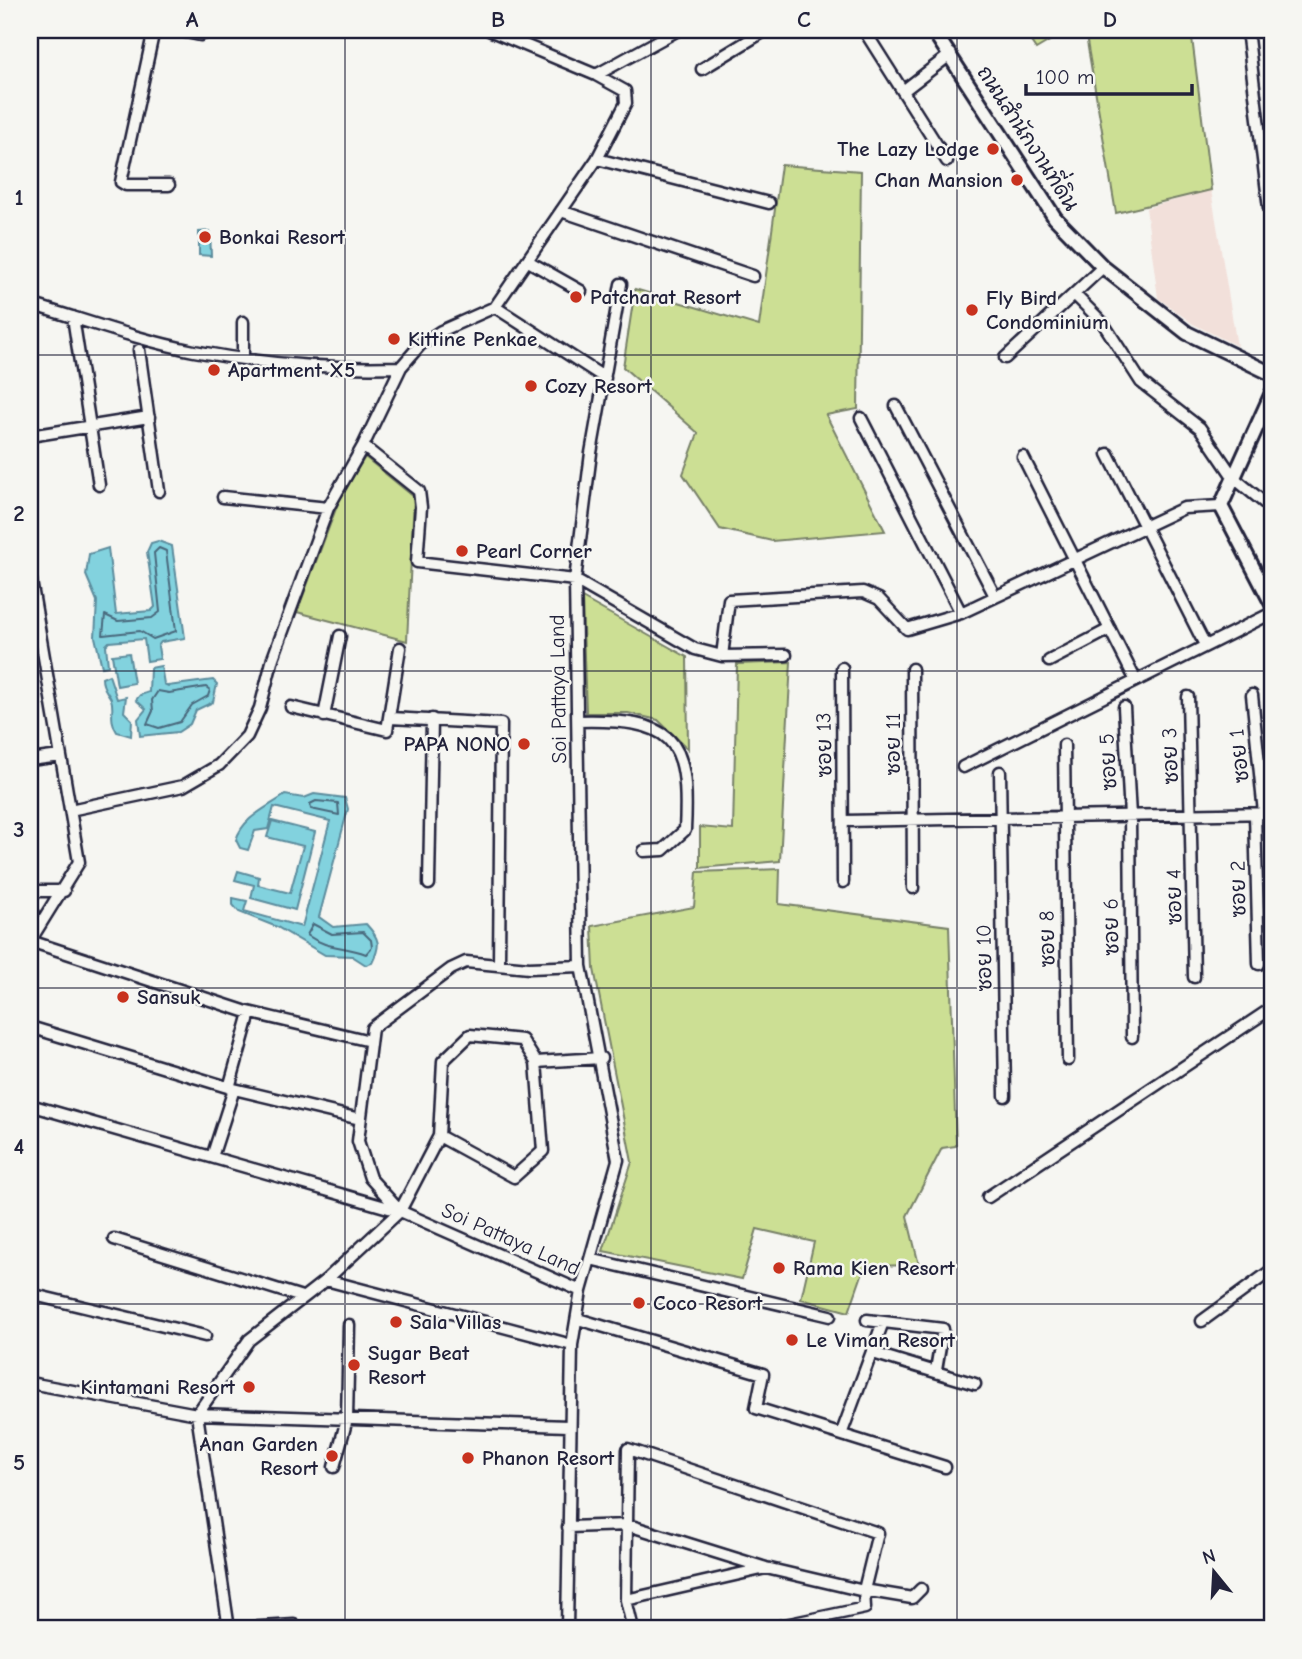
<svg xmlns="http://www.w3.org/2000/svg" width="1302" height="1659" viewBox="0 0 1302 1659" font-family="'Comic Neue','Playpen Sans Thai',sans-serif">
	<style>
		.built { fill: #f2e0da }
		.green { fill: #ccdf94; stroke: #778068; stroke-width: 2 }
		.water { fill: #82d2de; stroke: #5c8c9d; stroke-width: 2 }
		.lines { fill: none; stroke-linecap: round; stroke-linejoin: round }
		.shore { stroke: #48687c; stroke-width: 2 }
		.minor-casing { stroke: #22223b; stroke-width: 15 }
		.tertiary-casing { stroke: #22223b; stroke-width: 18 }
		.minor { stroke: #f6f6f2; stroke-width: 10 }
		.tertiary { stroke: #f6f6f2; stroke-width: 12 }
		.grid { fill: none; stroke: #22223b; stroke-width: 2; stroke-opacity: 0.55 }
		.poi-dot { fill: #c8321e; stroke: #f6f6f2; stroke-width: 2.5 }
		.labels { text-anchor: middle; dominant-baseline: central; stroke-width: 5; stroke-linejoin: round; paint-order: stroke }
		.street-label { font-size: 21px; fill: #22223b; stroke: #f6f6f2 }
		.poi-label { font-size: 21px; font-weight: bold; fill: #22223b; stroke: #f6f6f2; text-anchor: start }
		.neatline { fill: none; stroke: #22223b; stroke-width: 2.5 }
		.grid-label { font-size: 23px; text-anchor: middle; font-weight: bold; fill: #22223b }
	</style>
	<rect width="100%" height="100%" fill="#f6f6f2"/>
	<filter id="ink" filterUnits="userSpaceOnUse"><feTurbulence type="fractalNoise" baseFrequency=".0143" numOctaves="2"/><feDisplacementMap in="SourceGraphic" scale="14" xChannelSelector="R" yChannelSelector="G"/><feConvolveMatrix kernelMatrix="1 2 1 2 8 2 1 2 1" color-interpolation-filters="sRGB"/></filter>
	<g filter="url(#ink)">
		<path class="built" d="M 1211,190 L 1237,346 L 1193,324 L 1158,298 L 1146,208 Z"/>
		<path class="green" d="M 1023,30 L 1068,30 L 1036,49 Z
			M 1085,30 L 1191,30 L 1211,190 L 1116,213 Z
			M 781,165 L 861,171 L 858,409 L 826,415 L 885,531 L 772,541 L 720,529 L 683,474 L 698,433 L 623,367 L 635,289 L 759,326 Z
			M 365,457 L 414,497 L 407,641 L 297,612 L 340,498 Z
			M 582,598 L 687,657 L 688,749 L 658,720 L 628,713 L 586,713 Z
			M 791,662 L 780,861 L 700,868 L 700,827 L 733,830 L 737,664 Z
			M 780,869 L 779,904 L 949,926 L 956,1146 L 942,1148 L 907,1216 L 919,1265 L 865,1266 L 849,1312 L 801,1299 L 814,1242 L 757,1229 L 742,1279 L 603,1251 L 632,1162 L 594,969 L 592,926 L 694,907 L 697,872 Z"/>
		<path class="water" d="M 210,231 L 211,256 L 199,255 L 199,232 Z
			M 158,541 L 172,546 L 185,638 L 161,642 L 158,646 L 160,659 L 147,661 L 144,639 L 109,642 L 106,645 L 108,666 L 102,667 L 95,637 L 97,601 L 86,575 L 89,554 L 108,548 L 116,614 L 151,611 L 155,607 L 147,552 L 151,543 Z
			M 129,653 L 134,683 L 117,686 L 112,655 Z
			M 161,666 L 164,684 L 168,686 L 213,680 L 217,684 L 213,702 L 196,710 L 190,724 L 178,732 L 140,736 L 138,719 L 146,709 L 136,700 L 140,695 L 149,692 L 150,668 Z
			M 109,675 L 117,699 L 126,697 L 124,712 L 132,720 L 131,736 L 117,732 C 108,718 115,709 111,699 C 107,691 102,688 102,678 Z
			M 314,794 L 345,798 L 348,809 L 319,917 L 333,927 L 366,924 C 380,939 381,945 372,963 L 366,965 L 352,956 L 325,955 L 277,927 L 239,912 L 233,905 L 233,898 L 247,901 L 244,911 L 302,927 L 330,821 L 274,807 L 268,829 L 255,831 L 248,850 L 240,848 L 236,840 C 243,817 267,808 285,795 L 304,798 Z
			M 272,821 L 315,832 L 295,910 L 251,898 L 254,885 L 235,880 L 238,871 L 259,877 L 258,885 L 290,893 L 303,846 L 267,837 Z"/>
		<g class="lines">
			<path class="shore" d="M 159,548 L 166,551 L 176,631 L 153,639 L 140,631 L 103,635 L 105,615 L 118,621 L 152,618 L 160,612 L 154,553 Z
				M 206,687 L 210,690 L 208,696 L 192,705 L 180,722 L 159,728 L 147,724 L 153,711 L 152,700 L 158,691 L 169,693 Z
				M 316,801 L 338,803 L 339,815 L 311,809 L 310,804 Z
				M 313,924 L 332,934 L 363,932 L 371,940 L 372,947 L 366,954 C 344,945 328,950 307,935 Z"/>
			<defs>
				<path id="minor" d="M 154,30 L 121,182 L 126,185 L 169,185
					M 176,30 L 200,35 L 213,30
					M 864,30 L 947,161
					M 1247,30 L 1269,208 L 1272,208
					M 702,69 L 766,30
					M 596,75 L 678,30
					M 903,91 L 951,54
					M 597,159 L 769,203
					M 561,211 L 753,276
					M 528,261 L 581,291
					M 1075,295 L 1103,323 L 1141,382 L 1200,428 L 1234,478 L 1272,509
					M 30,304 C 84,320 139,340 194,351 C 261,364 333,369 401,367
					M 495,307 L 605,378
					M 73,317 L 99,485
					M 139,350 L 159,491
					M 243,358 L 243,322
					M 1005,358 L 1103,267
					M 896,406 L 995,596
					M 861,418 L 961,613
					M 30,436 L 149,417
					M 363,446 L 419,491 L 421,507 L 417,562 L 575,580 L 695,649 L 722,656 L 786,655
					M 1108,454 L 1205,645
					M 1023,457 L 1135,679
					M 223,497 L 328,508
					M 30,575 L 79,862 L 30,941
					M 722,656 L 729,600 L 863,592 L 879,599 L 907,629 L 961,613 L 1184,508 L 1221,506
					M 1049,661 L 1110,629
					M 842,668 L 843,882
					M 912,669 L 913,888
					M 1252,695 L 1264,813
					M 1188,697 L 1194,977
					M 291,707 L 387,730 L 400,648
					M 1124,707 L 1130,816 L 1132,1037
					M 324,716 L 340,636
					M 391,718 L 501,724 L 499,964
					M 578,721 C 672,719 690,735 685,830 L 663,850 L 644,851
					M 1064,745 L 1068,1060
					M 30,760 L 60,756
					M 963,767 L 1272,613
					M 1000,772 L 1005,1096
					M 70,810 L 183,786 L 219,765 L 247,736 L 260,708 L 273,658 L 328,508 L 363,446 L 401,367 L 420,345 L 441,331 L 495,307 L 597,159 L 626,103 L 625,91 L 596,75 L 489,30
					M 1255,814 L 1259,964
					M 845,821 L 1272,813
					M 429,884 L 432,719
					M 30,891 L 64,891
					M 30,941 L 244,1011 L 370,1041
					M 30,1027 L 234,1089 L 360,1119
					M 470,1035 L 522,1040 L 536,1062 L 543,1151 L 514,1177 L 439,1136 L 443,1061 Z
					M 536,1062 L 601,1058
					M 229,1088 L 250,1013
					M 30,1105 L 399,1211
					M 212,1157 L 234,1089
					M 988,1197 L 1272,1008
					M 114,1239 L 302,1297
					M 590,1259 L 830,1316
					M 326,1280 L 572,1345
					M 581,1291 L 400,1211 L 370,1178 L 358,1141 L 372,1028 L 451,969 L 466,962 L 529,968 L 581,966
					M 30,1294 L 205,1336
					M 578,1319 L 763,1374 L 756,1408 L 945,1467
					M 867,1320 L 943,1329 L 936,1370
					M 1202,1321 L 1272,1270
					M 873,1353 L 975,1384
					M 30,1383 L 197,1414 L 568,1426
					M 842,1432 L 883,1322
					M 334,1467 L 347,1419 L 349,1325
					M 568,1527 L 628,1525 L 766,1568 L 864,1591
					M 864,1590 L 912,1598 L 921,1589
					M 626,1600 L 766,1568
					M 229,1629 L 197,1414 L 249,1340 L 326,1280 L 400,1211 L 439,1136
					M 229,1629 L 294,1625 L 294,1629
					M 567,1629 L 572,1345 L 581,1291 L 618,1160 L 581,966 L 575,580 L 591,453 L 621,284
					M 633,1629 L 626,1600 L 628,1449 L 878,1533 L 864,1590 L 865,1608 L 766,1629"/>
				<path id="tertiary" d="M 933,30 L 1055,218 L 1103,267 L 1187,333 L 1272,374
					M 1272,393 L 1221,506 L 1272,604"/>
			</defs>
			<use href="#minor" class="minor-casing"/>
			<use href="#tertiary" class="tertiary-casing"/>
			<use href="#minor" class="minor"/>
			<use href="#tertiary" class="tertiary"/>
		</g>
	</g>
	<path class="grid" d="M 345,30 L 345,1629M 651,30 L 651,1629M 957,30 L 957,1629M 30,355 L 1272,355M 30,671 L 1272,671M 30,988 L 1272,988M 30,1304 L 1272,1304"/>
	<g class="poi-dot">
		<circle cx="993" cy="149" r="7"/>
		<circle cx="1017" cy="180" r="7"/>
		<circle cx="205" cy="237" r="7"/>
		<circle cx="576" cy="297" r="7"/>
		<circle cx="972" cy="310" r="7"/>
		<circle cx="394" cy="339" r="7"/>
		<circle cx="214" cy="370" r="7"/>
		<circle cx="531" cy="386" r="7"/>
		<circle cx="462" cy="551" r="7"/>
		<circle cx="524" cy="744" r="7"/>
		<circle cx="123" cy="997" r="7"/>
		<circle cx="779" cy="1268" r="7"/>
		<circle cx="639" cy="1303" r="7"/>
		<circle cx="396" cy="1322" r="7"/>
		<circle cx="792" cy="1340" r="7"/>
		<circle cx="354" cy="1365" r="7"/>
		<circle cx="249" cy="1387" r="7"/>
		<circle cx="332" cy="1456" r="7"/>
		<circle cx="468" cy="1458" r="7"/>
	</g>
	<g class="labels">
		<g class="street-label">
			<text transform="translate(1028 138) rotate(57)">ถนนสำนักงานที่ดิน</text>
			<text transform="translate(558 689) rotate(-91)">Soi Pattaya Land</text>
			<text transform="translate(893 744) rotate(-90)">ซอย 11</text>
			<text transform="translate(824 745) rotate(-91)">ซอย 13</text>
			<text transform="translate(1170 756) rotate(-92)">ซอย 3</text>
			<text transform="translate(1239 756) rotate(-96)">ซอย 1</text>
			<text transform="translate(1108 762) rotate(-93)">ซอย 5</text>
			<text transform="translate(1238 889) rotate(-91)">ซอย 2</text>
			<text transform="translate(1174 897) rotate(-91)">ซอย 4</text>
			<text transform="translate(1111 927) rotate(-91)">ซอย 6</text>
			<text transform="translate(1047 939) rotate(-91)">ซอย 8</text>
			<text transform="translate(984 958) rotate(-91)">ซอย 10</text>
			<text transform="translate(511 1239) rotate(24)">Soi Pattaya Land</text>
		</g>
		<g class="poi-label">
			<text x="979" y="149" text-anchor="end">The Lazy Lodge</text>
			<text x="1003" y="180" text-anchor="end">Chan Mansion</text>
			<text x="219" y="237">Bonkai Resort</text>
			<text x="590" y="297">Patcharat Resort</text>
			<text x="986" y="298">Fly Bird<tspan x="986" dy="24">Condominium</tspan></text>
			<text x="408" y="339">Kittine Penkae</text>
			<text x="228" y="370">Apartment X5</text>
			<text x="545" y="386">Cozy Resort</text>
			<text x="476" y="551">Pearl Corner</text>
			<text x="510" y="744" text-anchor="end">PAPA NONO</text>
			<text x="137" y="997">Sansuk</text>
			<text x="793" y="1268">Rama Kien Resort</text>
			<text x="653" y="1303">Coco Resort</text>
			<text x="410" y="1322">Sala Villas</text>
			<text x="806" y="1340">Le Viman Resort</text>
			<text x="368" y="1353">Sugar Beat<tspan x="368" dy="24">Resort</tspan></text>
			<text x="235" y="1387" text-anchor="end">Kintamani Resort</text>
			<text x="318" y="1444" text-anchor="end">Anan Garden<tspan x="318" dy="24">Resort</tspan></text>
			<text x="482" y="1458">Phanon Resort</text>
		</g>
	</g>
	<rect width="1302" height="1659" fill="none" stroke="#f6f6f2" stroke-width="77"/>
	<g transform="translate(1214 1572) rotate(342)" stroke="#f6f6f2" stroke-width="5" paint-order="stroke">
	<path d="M0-5L12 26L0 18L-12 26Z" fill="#22223b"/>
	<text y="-10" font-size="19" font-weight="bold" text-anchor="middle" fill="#22223b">N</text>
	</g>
	<path d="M1026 84v10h166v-10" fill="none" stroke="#22223b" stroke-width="3.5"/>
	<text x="1036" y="84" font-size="21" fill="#22223b" stroke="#f6f6f2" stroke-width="5" paint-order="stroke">100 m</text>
	<rect x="38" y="38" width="1226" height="1582" class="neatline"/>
	<g class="grid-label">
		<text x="192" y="27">A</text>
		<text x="498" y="27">B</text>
		<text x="804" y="27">C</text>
		<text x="1110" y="27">D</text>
		<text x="19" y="205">1</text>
		<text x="19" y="521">2</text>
		<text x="19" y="837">3</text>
		<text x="19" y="1154">4</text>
		<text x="19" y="1470">5</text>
	</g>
</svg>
